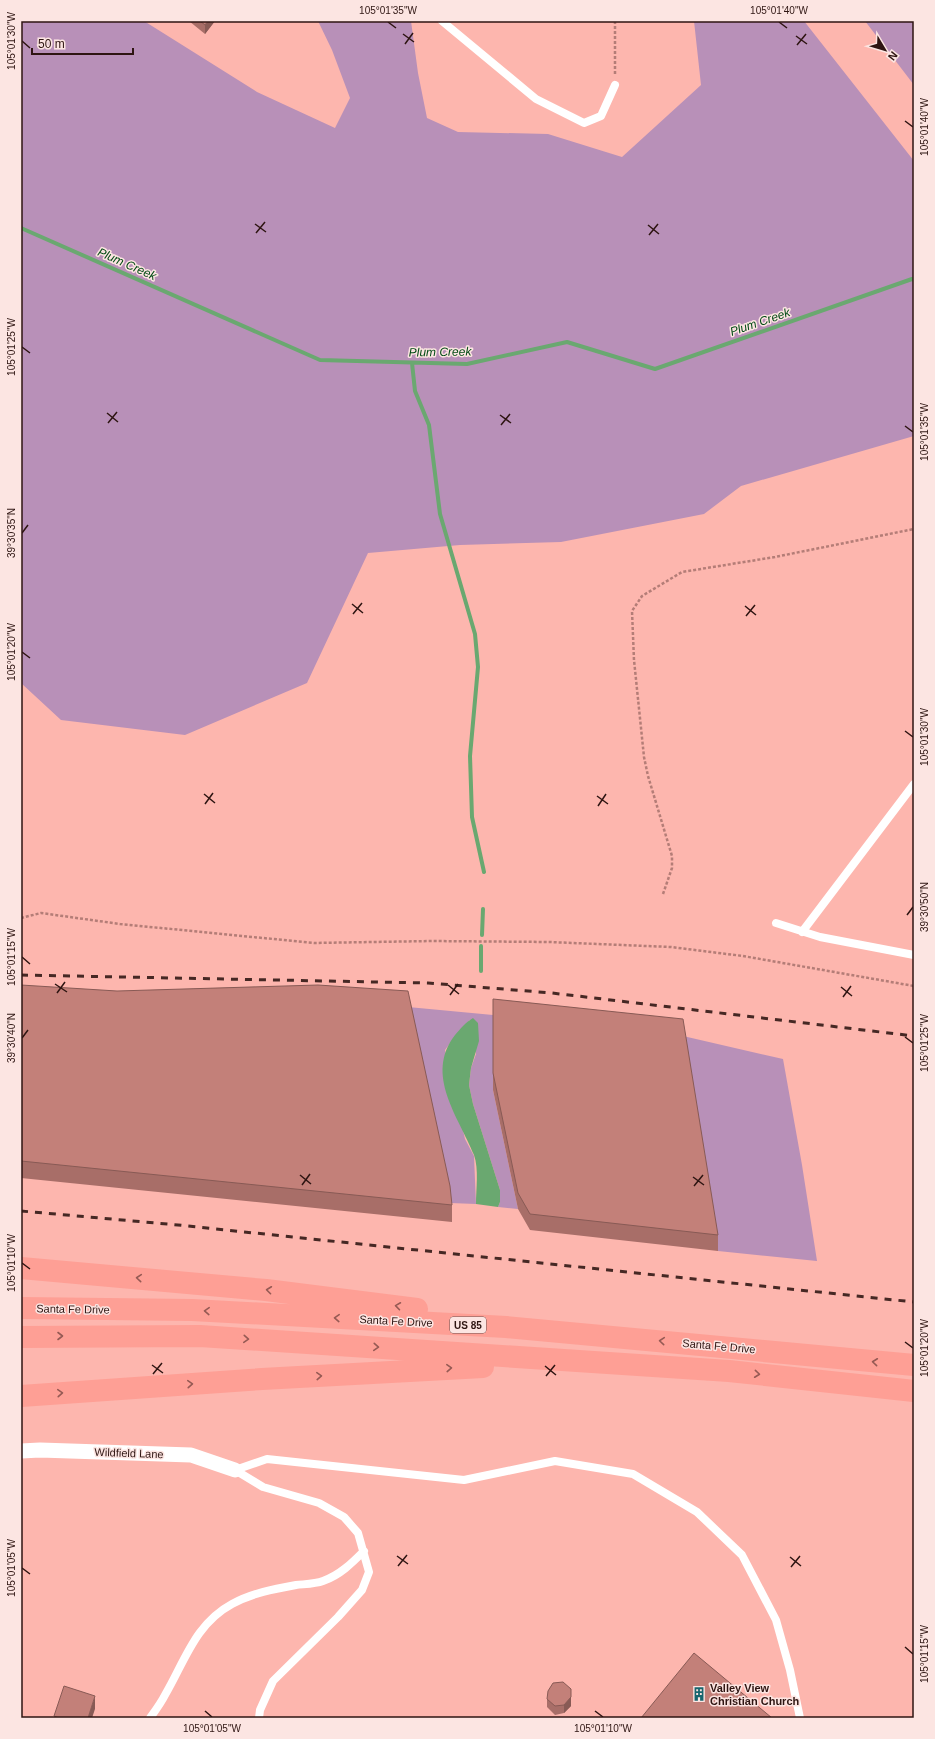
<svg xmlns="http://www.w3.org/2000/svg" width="935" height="1739" viewBox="0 0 935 1739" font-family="Helvetica,sans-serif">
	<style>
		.green { fill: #b890b8 }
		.water { fill: #6aa870 }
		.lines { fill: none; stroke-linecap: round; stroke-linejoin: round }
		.stream { stroke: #6aa870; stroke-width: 4 }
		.path { stroke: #b47d77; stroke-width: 2.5; stroke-dasharray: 3 2; stroke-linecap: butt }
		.lane { stroke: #fff; stroke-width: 8 }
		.street { stroke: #fff; stroke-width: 15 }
		.highway { stroke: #fe9f95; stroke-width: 22 }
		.rail { stroke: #462824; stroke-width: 3; stroke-dasharray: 7 7; stroke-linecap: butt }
		.wall { fill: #a86e68 }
		.shaded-wall { fill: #885a55 }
		.building { fill: #c38079; stroke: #885a55 }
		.oneway { stroke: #965a54 }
		.ticks { fill: none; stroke: #2e1512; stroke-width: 1.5 }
		.labels { text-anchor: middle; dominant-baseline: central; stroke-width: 3; stroke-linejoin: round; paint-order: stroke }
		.shield { fill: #fce5e2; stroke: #6c5350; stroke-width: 1 }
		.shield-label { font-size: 10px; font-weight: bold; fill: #2e1512 }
		.street-label { font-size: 11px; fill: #2e1512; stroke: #fce5e2 }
		.poi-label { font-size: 11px; font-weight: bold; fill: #2e1512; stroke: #fce5e2; text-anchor: start }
		.water-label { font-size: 12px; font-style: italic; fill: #004a14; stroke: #fce5e2 }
		.neatline { fill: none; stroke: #2e1512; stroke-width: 1.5 }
		.ticks-label { font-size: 10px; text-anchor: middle; fill: #2e1512 }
	</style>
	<rect width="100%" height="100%" fill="#fdb6ae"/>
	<path class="green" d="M 21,21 L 144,21 L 257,92 L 335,128 L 350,98 L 332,50 L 318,21 L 411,21 L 418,73 L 427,118 L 458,132 L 548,134 L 622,157 L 701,85 L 694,21 L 804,21 L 914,161 L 914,436 L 741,486 L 704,514 L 561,542 L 460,545 L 368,553 L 307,683 L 185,735 L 61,720 L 21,683 Z
		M 865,21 L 914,21 L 914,85 Z
		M 408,1007 L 493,1015 L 493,1090 L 518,1209 L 498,1207 L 500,1202 L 500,1190 L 473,1104 L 469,1085 L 471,1068 L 476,1054 L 470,1020 L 460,1030 L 445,1050 L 465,1139 L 474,1156 L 476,1204 L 450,1203 Z
		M 683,1036 L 783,1059 L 802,1165 L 817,1261 L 718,1251 Z"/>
	<path class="water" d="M 473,1018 L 478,1023 L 479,1041 L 471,1068 L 469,1085 L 473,1104 L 500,1190 L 500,1202 L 498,1207 L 476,1204 C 476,1189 479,1169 474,1155 C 459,1117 424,1075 455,1035 C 460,1029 466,1022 473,1018 Z"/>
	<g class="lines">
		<path class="stream" d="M 21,228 L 320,360 L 467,364 L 567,342 L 655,369 L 912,279 L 914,280
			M 412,363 L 415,391 L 429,425 L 440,514 L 475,634 L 478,667 L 470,756 L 472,817 L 484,872
			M 482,935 L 483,909
			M 481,971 L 481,946"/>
		<path class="path" d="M 615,21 L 615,76
			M 663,894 L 672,868 L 672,856 L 648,776 L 644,757 L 634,660 L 632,611 L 642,596 L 682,572 L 775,557 L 914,529
			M 21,918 L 41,913 L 120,924 L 314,943 L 432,941 L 549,942 L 671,947 L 743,956 L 914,986"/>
		<path class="lane" d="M 442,21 L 536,99 L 584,123 L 601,116 L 615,85
			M 776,923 L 820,937 L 914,955
			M 802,932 L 914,784
			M 235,1470 L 267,1459 L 464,1480 L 555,1461 L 633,1474 L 697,1512 L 742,1555 L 776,1620 L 790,1670 L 800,1718
			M 235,1470 L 263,1487 L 319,1503 L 344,1517 L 358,1533 L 369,1572 L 362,1590 L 338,1617 L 273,1681 L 260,1710 L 259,1718
			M 150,1718 C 155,1711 161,1703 165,1695 C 185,1661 195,1624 232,1604 C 252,1593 274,1589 296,1585 C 305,1584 315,1584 323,1581 C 340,1575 352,1563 364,1551"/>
		<path class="street" d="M 21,1451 L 40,1450 L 191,1455 L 235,1470"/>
		<path class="highway" d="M 21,1268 L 266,1290 L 417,1309
			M 21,1308 L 192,1310 L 506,1327 L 914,1365
			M 21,1337 L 200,1336 L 729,1371 L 914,1391
			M 21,1396 L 262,1379 L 483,1367"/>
		<path class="rail" d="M 21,975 L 428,983 L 552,993 L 914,1036
			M 21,1211 L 178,1225 L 914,1302"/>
	</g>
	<path class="wall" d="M 189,21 L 215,21 L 205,34 Z
		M 21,985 L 452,1205 L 452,1222 L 21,1178 Z
		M 493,999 L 718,1235 L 718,1251 L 530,1230 L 518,1209 L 493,1090 Z
		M 547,1699 L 571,1706 L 564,1713 L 555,1715 L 547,1707 Z"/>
	<path class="shaded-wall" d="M 208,21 L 215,21 L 205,34 L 205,25 Z
		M 571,1689 L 571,1706 L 564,1713 L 564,1705 Z
		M 95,1696 L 95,1709 L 92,1718 L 88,1718 Z"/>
	<path class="building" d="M 200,21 L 208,21 L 205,25 Z
		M 21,985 L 117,991 L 318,985 L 408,991 L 450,1186 L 452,1205 L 21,1161 Z
		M 493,999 L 683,1019 L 718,1235 L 530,1214 L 518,1193 L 493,1073 Z
		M 694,1653 L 772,1718 L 641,1718 Z
		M 563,1682 L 571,1689 L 571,1697 L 564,1705 L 555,1706 L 547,1699 L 548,1691 L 553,1683 Z
		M 64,1686 L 95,1696 L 88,1718 L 59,1718 L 54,1716 Z"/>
	<defs><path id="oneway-chevron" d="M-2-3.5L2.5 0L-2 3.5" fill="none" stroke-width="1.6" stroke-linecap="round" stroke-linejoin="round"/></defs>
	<g class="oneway">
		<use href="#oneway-chevron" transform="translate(139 1278) rotate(-175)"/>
		<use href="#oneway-chevron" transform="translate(269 1290) rotate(-173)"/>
		<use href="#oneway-chevron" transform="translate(398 1306) rotate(-172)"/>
		<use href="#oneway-chevron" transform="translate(207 1311) rotate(-177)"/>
		<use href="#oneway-chevron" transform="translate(337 1318) rotate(-177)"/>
		<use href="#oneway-chevron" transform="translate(60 1336)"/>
		<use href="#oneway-chevron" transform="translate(246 1339) rotate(4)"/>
		<use href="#oneway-chevron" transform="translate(662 1341) rotate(-175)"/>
		<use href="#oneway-chevron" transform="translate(376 1347) rotate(4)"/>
		<use href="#oneway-chevron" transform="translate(875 1362) rotate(-174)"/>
		<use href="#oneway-chevron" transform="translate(449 1368) rotate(-3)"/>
		<use href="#oneway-chevron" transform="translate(757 1374) rotate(6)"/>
		<use href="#oneway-chevron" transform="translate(319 1376) rotate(-3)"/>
		<use href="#oneway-chevron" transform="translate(190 1384) rotate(-4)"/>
		<use href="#oneway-chevron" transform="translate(60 1393) rotate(-4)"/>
	</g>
	<path class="ticks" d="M 388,22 L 396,28M 779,22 L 787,28M 403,34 L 414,42M 796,36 L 807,44M 22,41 L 30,48M 405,44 L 413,33M 797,45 L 806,34M 905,121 L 913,127M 255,224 L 266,232M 648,225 L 659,234M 256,233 L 265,222M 649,235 L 658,224M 22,347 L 30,353M 107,413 L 118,422M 500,415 L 511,423M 108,423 L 117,412M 501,425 L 510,414M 905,426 L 913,432M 22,533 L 28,525M 352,604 L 363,613M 745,606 L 756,615M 353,614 L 362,603M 746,616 L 755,605M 22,652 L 30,658M 905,731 L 913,737M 204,794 L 215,803M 597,796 L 608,804M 205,804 L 213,793M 598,806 L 606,794M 907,915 L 913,907M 22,957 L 30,964M 55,984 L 67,992M 448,985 L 459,994M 841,987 L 852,996M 57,993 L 65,982M 450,995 L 458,984M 843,997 L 851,986M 905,1037 L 913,1043M 22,1038 L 28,1030M 300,1175 L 311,1184M 693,1177 L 704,1185M 302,1185 L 310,1174M 694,1186 L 703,1175M 22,1263 L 30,1269M 905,1342 L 913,1348M 152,1365 L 163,1373M 545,1366 L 556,1375M 153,1374 L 162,1363M 546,1376 L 555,1365M 397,1556 L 408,1564M 790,1557 L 801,1566M 398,1566 L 407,1555M 791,1567 L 800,1556M 22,1568 L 30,1574M 905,1647 L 913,1654M 205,1711 L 212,1717M 595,1711 L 603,1717"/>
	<defs>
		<symbol id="building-bare" viewBox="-9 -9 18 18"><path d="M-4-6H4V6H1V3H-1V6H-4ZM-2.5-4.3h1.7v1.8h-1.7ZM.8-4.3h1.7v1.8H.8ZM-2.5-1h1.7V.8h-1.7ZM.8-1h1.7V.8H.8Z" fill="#18656e" stroke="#fce5e2" stroke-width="2.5" paint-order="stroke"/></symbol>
	</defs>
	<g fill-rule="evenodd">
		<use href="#building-bare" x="689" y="1684" width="20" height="20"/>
	</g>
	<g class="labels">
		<rect class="shield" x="450" y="1317" width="36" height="16" rx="3"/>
		<g class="shield-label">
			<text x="468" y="1325">US 85</text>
		</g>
		<g class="street-label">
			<text transform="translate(73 1309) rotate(1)">Santa Fe Drive</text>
			<text transform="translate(396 1321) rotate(3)">Santa Fe Drive</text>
			<text transform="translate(719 1346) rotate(5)">Santa Fe Drive</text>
			<text transform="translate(129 1453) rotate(2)">Wildfield Lane</text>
		</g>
		<g class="poi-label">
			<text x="710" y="1688">Valley View<tspan x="710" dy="13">Christian Church</tspan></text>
		</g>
		<g class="water-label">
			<text transform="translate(127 264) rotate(24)">Plum Creek</text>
			<text transform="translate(760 322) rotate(-19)">Plum Creek</text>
			<text transform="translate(440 352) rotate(-1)">Plum Creek</text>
		</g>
	</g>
	<rect width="935" height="1739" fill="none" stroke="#fce5e2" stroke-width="44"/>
	<g transform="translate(885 50) rotate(128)" stroke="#fce5e2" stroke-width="3" paint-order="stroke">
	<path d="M0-3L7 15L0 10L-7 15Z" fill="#2e1512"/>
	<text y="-6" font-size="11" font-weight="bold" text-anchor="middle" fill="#2e1512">N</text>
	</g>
	<path d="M32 48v6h101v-6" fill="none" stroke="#2e1512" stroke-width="2"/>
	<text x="38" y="48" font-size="12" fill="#2e1512" stroke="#fce5e2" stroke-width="3" paint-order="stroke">50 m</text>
	<rect x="22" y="22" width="891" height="1695" class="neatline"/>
	<g class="ticks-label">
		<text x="388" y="14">105°01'35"W</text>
		<text x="779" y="14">105°01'40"W</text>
		<text transform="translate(11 41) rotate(-90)" y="4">105°01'30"W</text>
		<text transform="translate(924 127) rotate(-90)" y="4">105°01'40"W</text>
		<text transform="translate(11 347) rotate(-90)" y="4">105°01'25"W</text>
		<text transform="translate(924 432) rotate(-90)" y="4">105°01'35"W</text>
		<text transform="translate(11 533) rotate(-90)" y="4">39°30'35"N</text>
		<text transform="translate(11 652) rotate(-90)" y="4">105°01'20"W</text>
		<text transform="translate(924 737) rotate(-90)" y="4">105°01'30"W</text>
		<text transform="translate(924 907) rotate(-90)" y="4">39°30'50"N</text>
		<text transform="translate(11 957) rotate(-90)" y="4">105°01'15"W</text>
		<text transform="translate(11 1038) rotate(-90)" y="4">39°30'40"N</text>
		<text transform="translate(924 1043) rotate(-90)" y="4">105°01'25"W</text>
		<text transform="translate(11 1263) rotate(-90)" y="4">105°01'10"W</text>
		<text transform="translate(924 1348) rotate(-90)" y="4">105°01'20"W</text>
		<text transform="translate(11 1568) rotate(-90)" y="4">105°01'05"W</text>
		<text transform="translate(924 1654) rotate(-90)" y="4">105°01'15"W</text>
		<text x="212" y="1732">105°01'05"W</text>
		<text x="603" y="1732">105°01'10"W</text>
	</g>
</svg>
